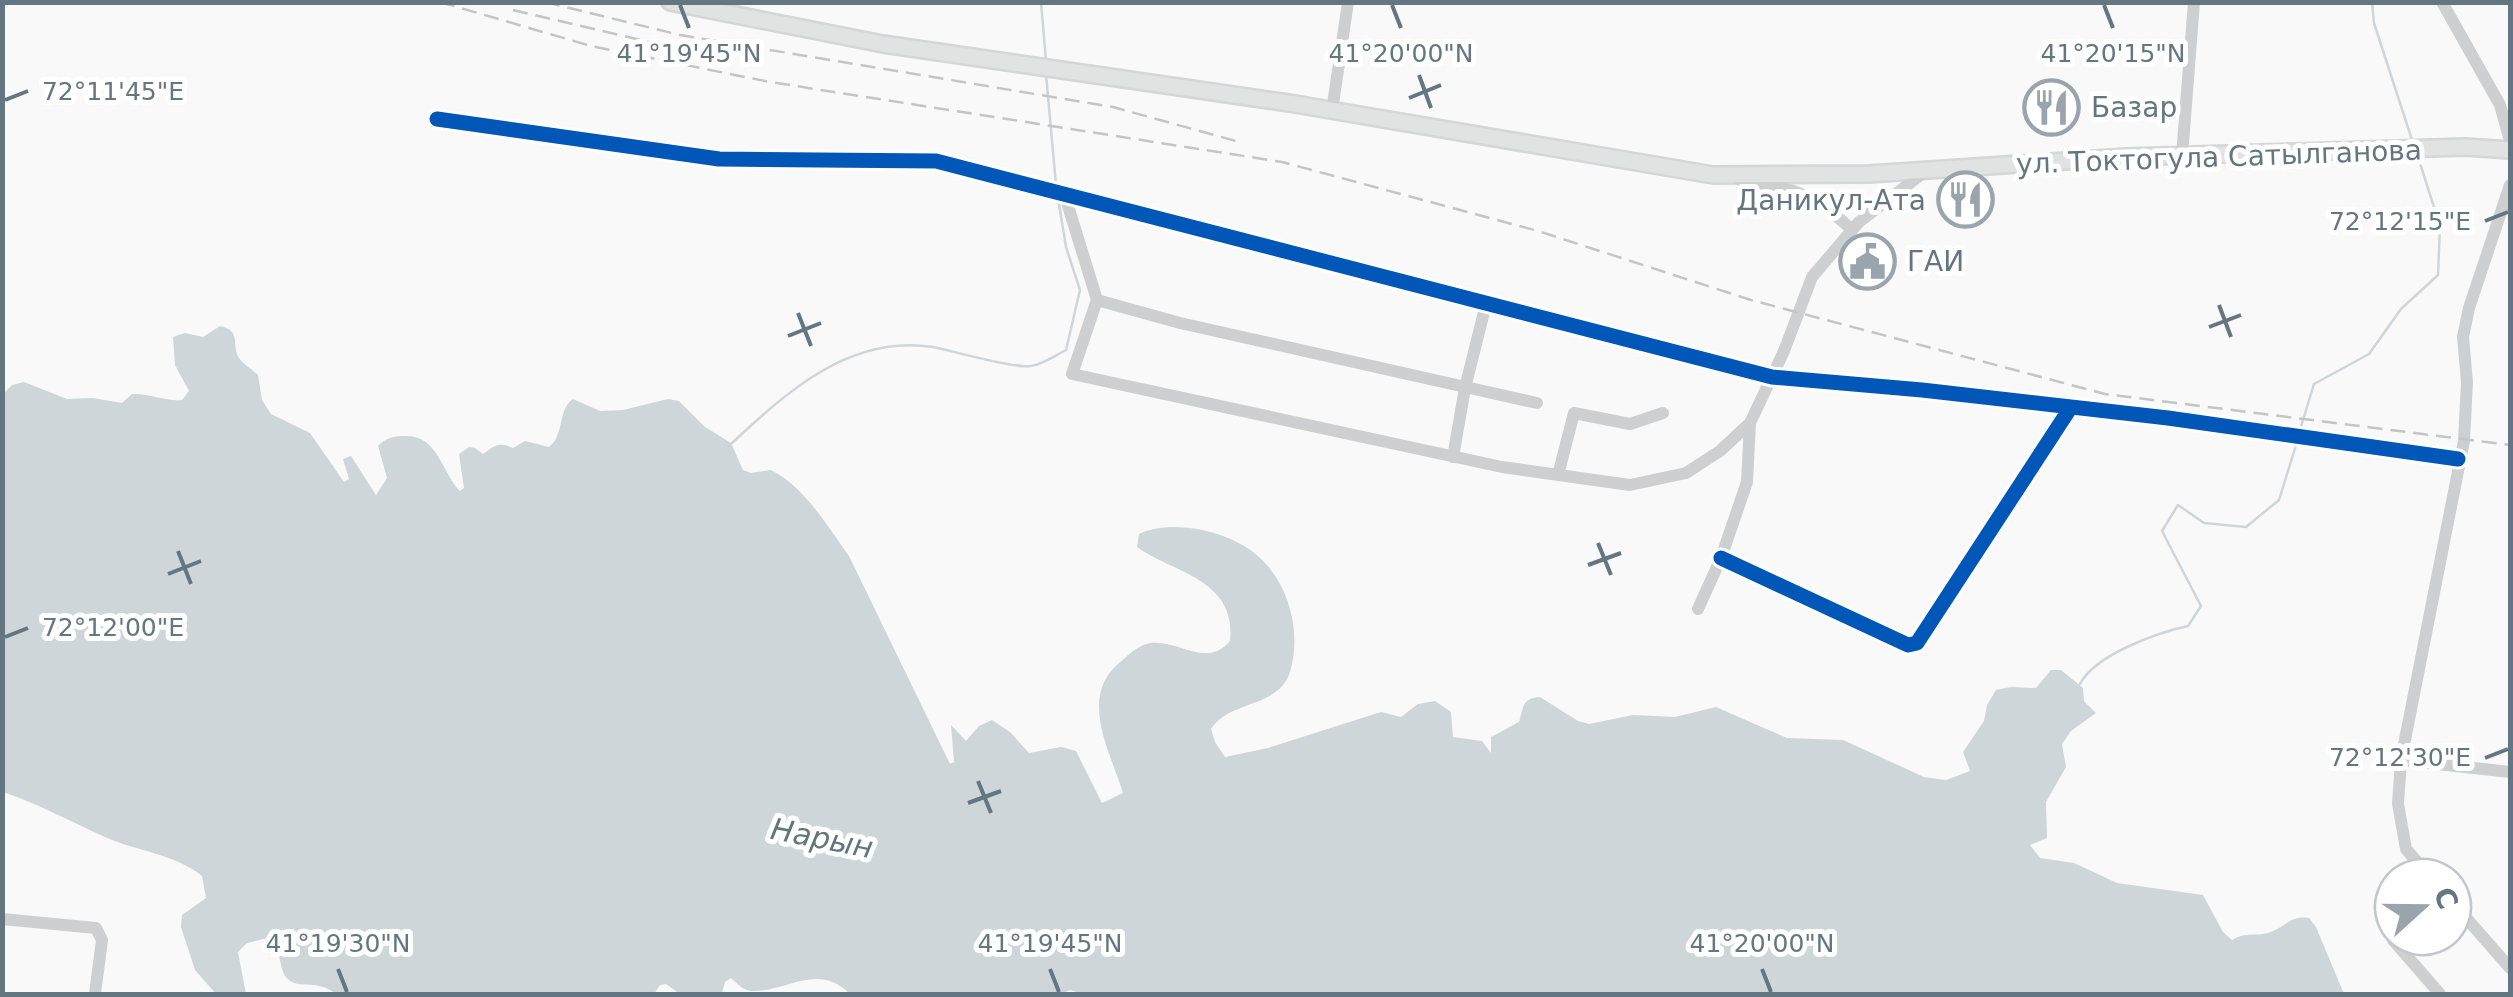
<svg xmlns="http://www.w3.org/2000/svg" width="2513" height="997" viewBox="0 0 2513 997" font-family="'DejaVu Sans',sans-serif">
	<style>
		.water { fill: #ced6d9 }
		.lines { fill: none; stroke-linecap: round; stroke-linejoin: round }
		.stream { stroke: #ced6d9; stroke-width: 2.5 }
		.major-casing { stroke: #d5d6d7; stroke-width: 20 }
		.minor { stroke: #cecfd0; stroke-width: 12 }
		.major { stroke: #e1e2e2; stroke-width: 15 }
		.rail { stroke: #c3c5c6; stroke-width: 2.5; stroke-dasharray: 15 8; stroke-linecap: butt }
		.cycleway-casing { stroke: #fff; stroke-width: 21 }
		.cycleway { stroke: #0057b8; stroke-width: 15 }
		.ticks { fill: none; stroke: #657683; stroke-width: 4 }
		.labels { text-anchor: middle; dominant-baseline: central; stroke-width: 10; stroke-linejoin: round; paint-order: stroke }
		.poi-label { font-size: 28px; fill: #657683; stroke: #fff; text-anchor: start }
		.street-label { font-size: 28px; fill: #657683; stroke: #fff }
		.water-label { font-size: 30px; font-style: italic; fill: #60757c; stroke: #fff }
		.ticks-label { font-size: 25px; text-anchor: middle; fill: #657683; stroke: #fff; stroke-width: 10; stroke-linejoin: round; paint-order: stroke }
	</style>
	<rect width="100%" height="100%" fill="#f9f9f9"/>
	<path class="water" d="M 220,326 C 242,331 231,344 239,358 C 243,364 253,370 258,375 L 262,400 L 271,414 L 310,433 L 344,482 L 349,479 L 343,459 L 351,456 L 376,495 L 387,478 L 378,446 C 386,437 395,436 407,436 C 438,436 442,473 460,491 L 464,488 L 459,454 L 469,447 L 475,448 L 483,454 C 494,446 498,441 513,448 L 525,441 L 549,447 C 565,435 557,410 573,399 L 600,411 L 623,410 L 668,399 L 679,401 L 705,427 L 731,443 L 743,470 L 751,473 L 771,470 C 804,486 828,527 849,556 L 950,764 L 954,762 L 951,725 L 966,741 L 979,726 L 992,720 L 1010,732 L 1029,753 L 1061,747 L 1076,751 L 1102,803 L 1123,793 C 1110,751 1079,698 1118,664 C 1127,656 1138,645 1150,643 C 1179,639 1206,669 1230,641 C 1237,579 1173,573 1137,547 L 1139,534 C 1175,517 1240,533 1266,564 C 1291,592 1301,636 1290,672 C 1279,708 1229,700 1211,729 L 1215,742 L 1225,757 L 1268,748 L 1381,712 L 1401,717 L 1418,704 L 1435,701 L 1451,712 L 1453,737 L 1482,741 L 1491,753 L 1491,737 L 1519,722 C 1523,708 1522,698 1540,697 L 1578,721 L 1589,724 L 1633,715 L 1675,717 L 1716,707 L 1787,738 L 1843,740 L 1924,777 L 1946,780 L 1970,771 L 1963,752 L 1984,721 L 1987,705 L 1996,690 L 2011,687 L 2036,688 L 2051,670 L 2061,670 L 2083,688 L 2084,701 L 2096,713 L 2071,731 L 2062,744 L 2066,767 L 2046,802 L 2047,838 L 2030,845 L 2040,858 L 2074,863 L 2117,883 L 2203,895 L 2223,932 L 2232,940 C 2249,930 2256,938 2271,932 C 2286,926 2291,915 2309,918 L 2316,927 L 2344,994 L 1083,994 L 1070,990 L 1060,994 L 850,994 C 817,961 786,993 751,991 C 742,990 737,983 731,978 L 725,982 L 722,993 L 718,994 L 680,994 L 666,984 L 660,985 L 654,994 L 336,994 C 318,979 298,989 289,980 C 275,968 287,950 264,939 L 247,943 L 238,952 L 246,994 L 216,994 L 195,970 L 181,927 L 182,915 L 206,898 L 202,876 C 175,854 136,851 105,837 C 71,822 39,804 3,792 L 2,395 L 12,385 L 24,382 L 67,399 L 93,398 L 122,403 L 132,394 C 149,393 167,402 182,400 L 189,391 L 175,365 L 173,337 L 185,333 L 203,337 Z"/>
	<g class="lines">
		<path class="stream" d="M 1041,2 L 1046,61
			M 2372,2 L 2374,23 L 2412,140
			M 1046,74 L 1056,185
			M 2300,430 L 2314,384 L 2369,354 L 2401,309 L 2438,275 L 2440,226 L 2418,157
			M 732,443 C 787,392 850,334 933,347 C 953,351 1015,369 1031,366 C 1042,365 1056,355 1066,350 L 1080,290 L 1066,247 L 1058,198
			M 2080,684 C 2095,655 2156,633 2188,626 L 2201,606 L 2162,531 L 2178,505 L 2204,523 L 2246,527 L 2279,500 L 2297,442"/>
		<defs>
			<path id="major" d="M 670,2 L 883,44 L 1289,103 L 1713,175 L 1869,174 L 2126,157 L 2466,147 L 2510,150"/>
		</defs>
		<use href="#major" class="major-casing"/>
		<path class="minor" d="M 2442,2 L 2500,105 L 2510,141
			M 1332,111 L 1348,2
			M 437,119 L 719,159 L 936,161 L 1772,377 L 1922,390 L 2168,418 L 2458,459
			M 2182,156 L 2194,2
			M 1740,180 C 1794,189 1811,191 1852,230
			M 1065,196 L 1097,300 L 1180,323 L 1537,403
			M 1097,300 L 1072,374 L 1502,467 L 1630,485 L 1686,473 L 1720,451 L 1750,423 L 1784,351 L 1812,277 L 1859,222 L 1927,170
			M 1453,457 L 1465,388 L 1486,304
			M 1558,475 L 1574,413 L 1630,424 L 1663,413
			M 1721,558 L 1908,645 L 1917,643 L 2071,407
			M 1698,609 L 1721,558 L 1747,482 L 1750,423
			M 2401,760 L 2510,772
			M 2430,877 L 2406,849 L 2398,804 L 2401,760 L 2464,441 L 2467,382 L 2463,337 L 2469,308 L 2510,185
			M 2453,903 L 2510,968
			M 2,919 L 96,928 L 102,940 L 95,994
			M 2396,937 L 2393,940 L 2440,994"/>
		<use href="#major" class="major"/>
		<path class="rail" d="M 440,2 L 591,46 L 770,82 L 1282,162 L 1538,231 L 1751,300 L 2105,394 L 2510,445
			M 545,2 L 680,35 L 1113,107 L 1243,143
			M 513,10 L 679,49"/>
		<defs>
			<path id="cycleway" d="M 437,119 L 719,159 L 936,161 L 1772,377 L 1922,390 L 2168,418 L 2458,459
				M 1721,558 L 1908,645 L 1917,643 L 2071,407"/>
		</defs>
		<use href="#cycleway" class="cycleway-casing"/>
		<use href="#cycleway" class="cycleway"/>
	</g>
	<path class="ticks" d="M 680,5 L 689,28M 1392,5 L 1401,28M 2104,5 L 2113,28M 1419,75 L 1431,108M 1409,98 L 1441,85M 5,100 L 28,91M 2485,221 L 2508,212M 2219,305 L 2231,337M 798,313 L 811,346M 2209,327 L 2241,315M 788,336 L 821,323M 1598,543 L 1611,575M 178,551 L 191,584M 1588,565 L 1621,553M 168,574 L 201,561M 5,637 L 28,628M 2485,758 L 2508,749M 978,781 L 991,813M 968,803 L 1001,791M 338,969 L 347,992M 1050,969 L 1059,992M 1762,969 L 1771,992"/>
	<defs>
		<symbol id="restaurant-ring" viewBox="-11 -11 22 22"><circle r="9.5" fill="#fff" stroke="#99a4ac" stroke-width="1.5"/><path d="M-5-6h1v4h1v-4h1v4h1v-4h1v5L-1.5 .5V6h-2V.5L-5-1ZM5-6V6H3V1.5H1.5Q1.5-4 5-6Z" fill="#99a4ac"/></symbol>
		<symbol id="civic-ring" viewBox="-11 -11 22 22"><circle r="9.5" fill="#fff" stroke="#99a4ac" stroke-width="1.5"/><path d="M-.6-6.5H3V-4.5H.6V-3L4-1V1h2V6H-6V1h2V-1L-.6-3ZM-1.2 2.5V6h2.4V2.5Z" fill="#99a4ac"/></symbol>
	</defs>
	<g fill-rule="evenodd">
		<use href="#restaurant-ring" x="2020" y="76" width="63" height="63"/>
		<use href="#restaurant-ring" x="1934" y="168" width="63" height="63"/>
		<use href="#civic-ring" x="1836" y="230" width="63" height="63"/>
	</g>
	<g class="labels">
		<g class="poi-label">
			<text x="2091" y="107">Базар</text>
			<text x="1926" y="200" text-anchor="end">Даникул-Ата</text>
			<text x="1907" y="261">ГАИ</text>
		</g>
		<g class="street-label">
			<text transform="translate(2219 157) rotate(-2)">ул. Токтогула Сатылганова</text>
		</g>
		<g class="water-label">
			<text transform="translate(822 838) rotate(11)">Нарын</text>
		</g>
	</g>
	<g class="ticks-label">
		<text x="689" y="62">41°19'45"N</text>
		<text x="1401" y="62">41°20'00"N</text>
		<text x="2113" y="62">41°20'15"N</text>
		<text x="113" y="100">72°11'45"E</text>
		<text x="2400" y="230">72°12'15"E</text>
		<text x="113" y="636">72°12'00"E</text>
		<text x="2400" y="766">72°12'30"E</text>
		<text x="338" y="952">41°19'30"N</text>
		<text x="1050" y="952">41°19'45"N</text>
		<text x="1762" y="952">41°20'00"N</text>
	</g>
	<rect width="2513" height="997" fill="none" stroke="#657683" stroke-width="10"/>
	<g transform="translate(2423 907) rotate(69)"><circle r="48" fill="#ffffff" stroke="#c1c8cd" stroke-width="2.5"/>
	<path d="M0-8L18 38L0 25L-18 38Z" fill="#99a4ac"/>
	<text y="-15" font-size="28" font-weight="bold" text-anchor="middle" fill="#657683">С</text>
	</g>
</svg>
